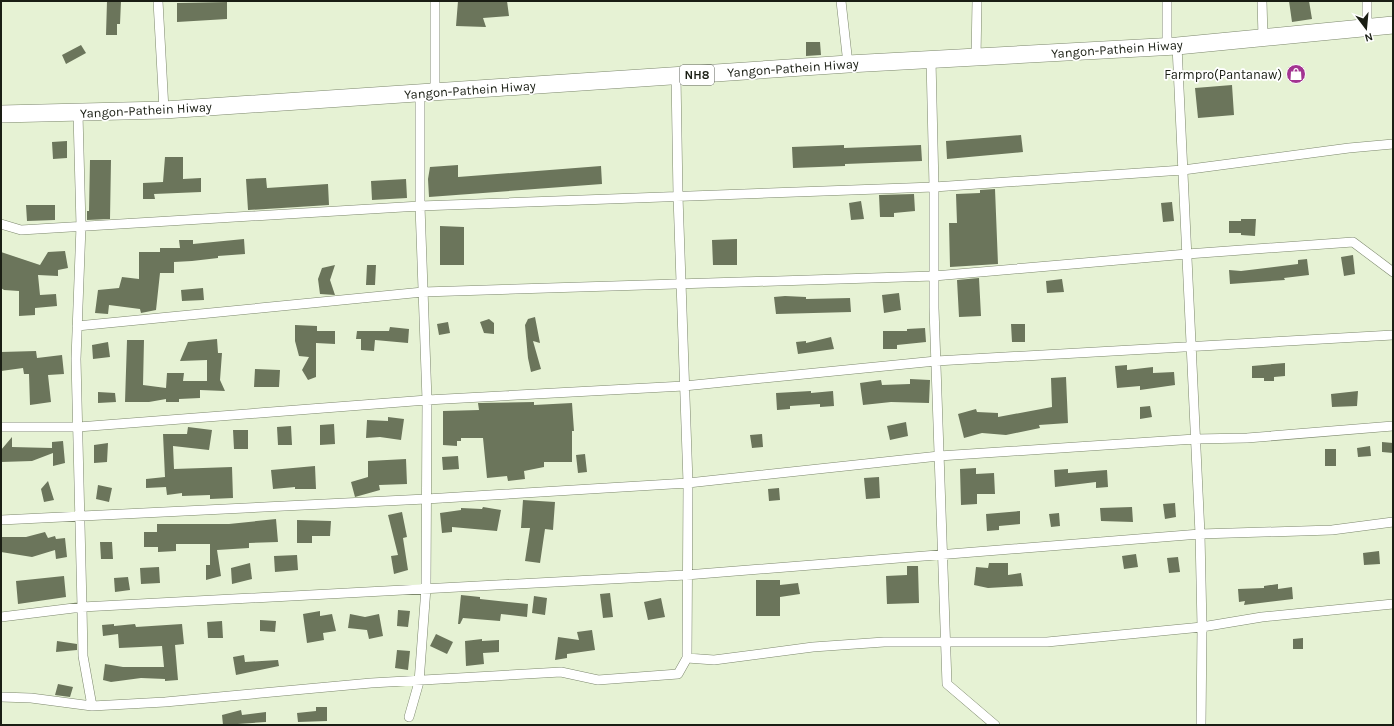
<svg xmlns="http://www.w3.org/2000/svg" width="1394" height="726" viewBox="0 0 1394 726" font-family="Karla,sans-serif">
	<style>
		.building { fill: #6b755b }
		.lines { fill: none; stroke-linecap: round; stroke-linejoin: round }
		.street-casing { stroke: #7c876c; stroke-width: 10 }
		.highway-casing { stroke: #7c876c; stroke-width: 18 }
		.street { stroke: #fff; stroke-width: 9 }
		.highway { stroke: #fff; stroke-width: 17 }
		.labels { text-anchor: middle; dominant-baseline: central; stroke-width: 3.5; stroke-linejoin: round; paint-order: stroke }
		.shield { fill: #fff; stroke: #5f625a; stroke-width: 1 }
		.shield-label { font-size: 12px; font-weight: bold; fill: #1a1e14 }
		.street-label { font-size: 13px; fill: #1a1e14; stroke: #fff }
		.poi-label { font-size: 13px; fill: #1a1e14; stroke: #fff; text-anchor: end }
	</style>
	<rect width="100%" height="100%" fill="#e6f2d4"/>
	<path class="building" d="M 107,1 L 121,1 L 120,24 L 117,24 L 117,35 L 106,35 Z
		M 458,1 L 507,1 L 509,16 L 483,18 L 486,27 L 456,26 Z
		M 1289,1 L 1309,1 L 1312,19 L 1292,22 Z
		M 227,2 L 227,19 L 177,22 L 177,3 Z
		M 806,42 L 820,42 L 821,55 L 806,56 Z
		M 81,45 L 86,53 L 66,64 L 62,55 Z
		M 1232,85 L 1234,115 L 1198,118 L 1195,88 Z
		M 1021,135 L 1023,152 L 947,159 L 946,141 Z
		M 67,141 L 67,158 L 53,159 L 52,142 Z
		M 844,145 L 844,148 L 921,145 L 922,161 L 845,164 L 845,166 L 793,168 L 792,147 Z
		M 165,157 L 183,157 L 183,179 L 201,178 L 201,192 L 154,194 L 155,199 L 143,199 L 143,183 L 163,182 Z
		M 90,160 L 111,160 L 110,219 L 87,220 L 87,211 L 89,211 Z
		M 458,165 L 458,177 L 601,166 L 602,184 L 429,197 L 428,179 L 430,167 Z
		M 266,178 L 267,188 L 328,184 L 329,205 L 248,210 L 246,179 Z
		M 406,179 L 407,198 L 372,200 L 371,181 Z
		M 995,189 L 998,264 L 950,267 L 949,223 L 957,223 L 956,194 L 980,193 L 980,190 Z
		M 914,194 L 915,211 L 894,213 L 894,217 L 880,217 L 879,195 Z
		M 861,201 L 864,219 L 851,220 L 849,203 Z
		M 1172,202 L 1174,221 L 1163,222 L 1161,203 Z
		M 26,205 L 55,205 L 55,220 L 27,221 Z
		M 1241,219 L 1256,219 L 1255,236 L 1241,235 L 1241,233 L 1229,233 L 1229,221 L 1241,221 Z
		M 440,226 L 464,227 L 464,265 L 440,265 Z
		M 244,239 L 245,254 L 218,256 L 218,258 L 192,261 L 174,262 L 174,273 L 160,273 L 156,310 L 141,313 L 140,309 L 109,305 L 108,314 L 95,313 L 98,290 L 119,288 L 122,277 L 139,279 L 139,252 L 160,252 L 160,248 L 180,248 L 179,240 L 193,240 L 193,244 Z
		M 737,239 L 737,265 L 713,265 L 712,240 Z
		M 65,251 L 68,268 L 58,270 L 58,276 L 38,275 L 40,295 L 56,294 L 57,306 L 35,308 L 35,315 L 19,316 L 19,291 L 4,290 L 1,288 L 1,252 L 40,265 L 48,252 Z
		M 1353,255 L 1355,274 L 1344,276 L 1341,257 Z
		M 1307,259 L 1309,275 L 1284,278 L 1285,280 L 1230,284 L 1229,270 L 1241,271 L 1298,264 L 1298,260 Z
		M 335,265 L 330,280 L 335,295 L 320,294 L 318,279 L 322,268 Z
		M 367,265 L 376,265 L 375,285 L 366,285 Z
		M 979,278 L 981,316 L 959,317 L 957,280 Z
		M 1062,279 L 1064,292 L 1047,293 L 1046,281 Z
		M 203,288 L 204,300 L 182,301 L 181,290 Z
		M 899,293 L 901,310 L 884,313 L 882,295 Z
		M 785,296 L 806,297 L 806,299 L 850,298 L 851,312 L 776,314 L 774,297 Z
		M 535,317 L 540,343 L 533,341 L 541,369 L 531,372 L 528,358 L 525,325 L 528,319 Z
		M 489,319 L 494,323 L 494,334 L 484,333 L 480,322 Z
		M 448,322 L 450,333 L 439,335 L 437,324 Z
		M 1011,324 L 1025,324 L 1025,342 L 1012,342 Z
		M 295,325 L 317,326 L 317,331 L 335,331 L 335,344 L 316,343 L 316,377 L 308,380 L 302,370 L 309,357 L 299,356 L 295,341 Z
		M 390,327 L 409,329 L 408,343 L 375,340 L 374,351 L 361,350 L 361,339 L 356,339 L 357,331 L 389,331 Z
		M 925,328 L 926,342 L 897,345 L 897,349 L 883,349 L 883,331 L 907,331 L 907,329 Z
		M 831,337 L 834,349 L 798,354 L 796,342 L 806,341 L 806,343 Z
		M 217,339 L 218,353 L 222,353 L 220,380 L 225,391 L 200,390 L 200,398 L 179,399 L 179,402 L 166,402 L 166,399 L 149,402 L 125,402 L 127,340 L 144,340 L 143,385 L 166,388 L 167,373 L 184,373 L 183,381 L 207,381 L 207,360 L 180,361 L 188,342 Z
		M 108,342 L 110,357 L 93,359 L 92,345 Z
		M 36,351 L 37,358 L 62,355 L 64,374 L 48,375 L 51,402 L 30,405 L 29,374 L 24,374 L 23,368 L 1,371 L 1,352 Z
		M 1285,363 L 1285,376 L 1274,377 L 1274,381 L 1264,381 L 1264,378 L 1252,378 L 1252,366 Z
		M 1127,365 L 1127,370 L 1153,367 L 1153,373 L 1174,372 L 1175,385 L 1140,390 L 1140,386 L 1117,388 L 1115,366 Z
		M 255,369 L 280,370 L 279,387 L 254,387 Z
		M 1066,377 L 1068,423 L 1039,425 L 1040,428 L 1006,435 L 982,433 L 964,438 L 958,414 L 976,409 L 977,412 L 998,413 L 998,417 L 1052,407 L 1051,378 Z
		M 910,379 L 930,380 L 929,403 L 891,402 L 863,405 L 860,383 L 881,380 L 882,385 L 910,384 Z
		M 811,391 L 811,393 L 833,391 L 834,406 L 820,407 L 820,404 L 790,406 L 790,409 L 777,410 L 776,393 Z
		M 1358,391 L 1357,406 L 1332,407 L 1331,394 Z
		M 98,392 L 115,393 L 116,402 L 98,403 Z
		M 534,402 L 534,405 L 572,403 L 574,431 L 572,431 L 572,462 L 544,462 L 544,467 L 524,471 L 525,479 L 508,481 L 507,476 L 487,478 L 483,438 L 461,438 L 461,441 L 457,441 L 457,446 L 443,445 L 443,411 L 479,410 L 478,403 Z
		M 1150,406 L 1152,417 L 1140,419 L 1140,407 Z
		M 388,417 L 404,419 L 401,440 L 380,437 L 366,438 L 367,420 L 388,421 Z
		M 906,422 L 908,436 L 890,440 L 887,426 Z
		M 334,424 L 335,444 L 320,445 L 320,425 Z
		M 291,426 L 292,445 L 278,445 L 277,427 Z
		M 188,427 L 212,430 L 209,450 L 173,446 L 174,469 L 232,467 L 233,498 L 210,499 L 210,495 L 182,496 L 182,493 L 167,495 L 166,487 L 146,488 L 146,479 L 165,477 L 163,434 L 187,434 Z
		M 233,430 L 248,430 L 248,449 L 234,449 Z
		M 762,434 L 763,447 L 752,448 L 750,435 Z
		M 12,437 L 12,447 L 52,448 L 52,442 L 63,441 L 65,463 L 53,466 L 53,453 L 32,461 L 1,462 L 1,450 Z
		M 1382,442 L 1393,443 L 1393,453 L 1382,452 Z
		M 108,443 L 107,462 L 94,463 L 94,445 Z
		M 1370,446 L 1371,456 L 1358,457 L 1357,448 Z
		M 1325,449 L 1336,449 L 1336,466 L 1325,466 Z
		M 585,454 L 587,472 L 578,473 L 576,455 Z
		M 458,456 L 459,469 L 443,470 L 442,457 Z
		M 406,459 L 407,484 L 379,485 L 380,490 L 355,497 L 351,482 L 368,477 L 368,461 Z
		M 315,466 L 316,489 L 295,489 L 295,487 L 273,489 L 271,470 Z
		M 976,468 L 976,474 L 994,473 L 995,494 L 977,494 L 977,504 L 961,505 L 960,469 Z
		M 1068,469 L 1068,473 L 1107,470 L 1108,487 L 1096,488 L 1096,482 L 1055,487 L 1054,470 Z
		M 879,477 L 880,498 L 866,499 L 864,478 Z
		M 48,481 L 54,500 L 44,502 L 41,489 Z
		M 98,485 L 112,488 L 109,502 L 96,499 Z
		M 779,488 L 780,500 L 769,501 L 768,489 Z
		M 523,500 L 555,502 L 553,530 L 545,529 L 540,563 L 525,561 L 530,528 L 521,528 Z
		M 1175,503 L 1176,517 L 1165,519 L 1163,504 Z
		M 483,507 L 501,510 L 497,531 L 452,527 L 452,532 L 442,533 L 440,513 L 461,510 L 461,508 L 482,509 Z
		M 1132,507 L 1133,522 L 1101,521 L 1100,508 Z
		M 1020,511 L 1020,524 L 999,526 L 999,530 L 987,531 L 986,514 Z
		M 402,512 L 407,537 L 403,538 L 408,570 L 394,574 L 391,556 L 398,555 L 388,515 Z
		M 1059,513 L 1060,526 L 1051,527 L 1049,514 Z
		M 276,519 L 278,542 L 249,543 L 249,548 L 217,550 L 221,576 L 206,580 L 206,565 L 210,565 L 210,544 L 176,544 L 176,551 L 158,552 L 158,547 L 144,547 L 144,532 L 157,532 L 157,524 L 229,524 Z
		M 297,520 L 331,521 L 330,536 L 312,536 L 312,543 L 297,543 Z
		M 45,532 L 48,538 L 55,536 L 56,539 L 65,538 L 67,557 L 56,559 L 55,550 L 32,557 L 1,552 L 1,537 L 26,537 Z
		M 100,542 L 112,542 L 113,559 L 101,559 Z
		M 1379,551 L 1380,564 L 1364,565 L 1363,553 Z
		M 1136,554 L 1138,567 L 1124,569 L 1122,556 Z
		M 297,555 L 298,570 L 275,572 L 274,556 Z
		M 1178,557 L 1180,572 L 1169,573 L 1167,558 Z
		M 250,563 L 252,579 L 232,584 L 231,568 Z
		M 989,563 L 1008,563 L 1008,575 L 1021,573 L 1023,586 L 988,588 L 974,585 L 976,567 L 988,568 Z
		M 907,566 L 918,566 L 919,603 L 887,604 L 886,576 L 907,575 Z
		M 159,567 L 160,583 L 141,584 L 140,568 Z
		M 64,576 L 66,597 L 18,604 L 16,581 Z
		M 128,577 L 130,590 L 115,592 L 114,578 Z
		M 756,580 L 780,580 L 780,585 L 798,583 L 800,594 L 780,597 L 780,616 L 756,616 Z
		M 1278,584 L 1278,589 L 1292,587 L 1293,599 L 1244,605 L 1245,601 L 1239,602 L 1238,589 L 1264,588 L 1264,586 Z
		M 610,593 L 613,617 L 603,618 L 600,594 Z
		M 461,595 L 480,597 L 480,599 L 528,604 L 527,617 L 501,614 L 500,621 L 463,618 L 460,624 L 458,624 Z
		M 534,596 L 547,598 L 545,615 L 532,613 Z
		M 661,598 L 665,617 L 648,620 L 644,602 Z
		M 398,610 L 410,611 L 408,627 L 397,626 Z
		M 320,611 L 320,616 L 332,614 L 336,631 L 323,633 L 324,640 L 307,643 L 303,614 Z
		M 350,614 L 365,617 L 379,614 L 383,636 L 369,639 L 367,630 L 348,628 Z
		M 260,620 L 276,621 L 275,632 L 260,631 Z
		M 222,621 L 223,638 L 208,638 L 207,622 Z
		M 114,624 L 114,626 L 135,624 L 136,627 L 182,624 L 184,644 L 175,645 L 178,680 L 165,681 L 165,679 L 141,678 L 111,682 L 103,680 L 105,664 L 123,667 L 164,667 L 162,646 L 119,648 L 118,634 L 103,636 L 102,625 Z
		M 592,630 L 595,650 L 567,654 L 567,658 L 555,660 L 558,637 L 579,640 L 577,632 Z
		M 436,634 L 453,642 L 447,654 L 430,646 Z
		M 1303,638 L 1303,649 L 1293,649 L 1293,639 Z
		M 482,639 L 482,641 L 499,640 L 499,652 L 483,653 L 484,664 L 466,666 L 465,641 Z
		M 57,641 L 77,644 L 77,650 L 56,652 Z
		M 397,650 L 410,651 L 408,670 L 395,668 Z
		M 244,655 L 245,662 L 278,660 L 279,666 L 236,675 L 233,657 Z
		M 58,684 L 73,687 L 70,697 L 55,695 Z
		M 316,707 L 327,707 L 327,721 L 298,722 L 297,713 L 316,711 Z
		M 241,710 L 242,715 L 266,712 L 266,722 L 223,725 L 222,715 Z"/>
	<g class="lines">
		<defs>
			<path id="street" d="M 158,1 L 164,110
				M 435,1 L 435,92
				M 841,1 L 848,64
				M 1167,1 L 1167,46
				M 1262,1 L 1263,37
				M 1367,1 L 1367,27
				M 1177,46 L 1200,534 L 1202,627 L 1201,725
				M 976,58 L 977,1
				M 931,60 L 934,187 L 934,308 L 947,684 L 995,725
				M 676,76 L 678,196 L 688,483 L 687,658
				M 78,114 L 81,226 L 76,359 L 82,607 L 83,656 L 92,706
				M 1,224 L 21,230 L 420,206 L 934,187 L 1183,170 L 1349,148 L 1393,144
				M 77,326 L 423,292 L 934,276 L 1187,254 L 1353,242 L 1393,272
				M 1,427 L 78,427 L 427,400 L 684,386 L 936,361 L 1393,335
				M 1,520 L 426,499 L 688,483 L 939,456 L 1195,439 L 1247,438 L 1393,426
				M 1,617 L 82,607 L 686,575 L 1200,534 L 1332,530 L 1393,522
				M 1,697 L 31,698 L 92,706 L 165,702 L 371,683 L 561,672 L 598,680 L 678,674 L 687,658 L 714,660 L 813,647 L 884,642 L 1047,642 L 1202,627 L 1262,617 L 1393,604
				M 409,717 L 419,682 L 426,588 L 427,400 L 420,206 L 420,93"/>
			<path id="highway" d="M 1,114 L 164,110 L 848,64 L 1177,46 L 1393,25"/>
		</defs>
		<use href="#street" class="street-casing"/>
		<use href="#highway" class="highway-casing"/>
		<use href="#street" class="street"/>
		<use href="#highway" class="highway"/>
	</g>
	<defs>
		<symbol id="shop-disc" viewBox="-11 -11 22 22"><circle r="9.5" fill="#a33491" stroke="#fff"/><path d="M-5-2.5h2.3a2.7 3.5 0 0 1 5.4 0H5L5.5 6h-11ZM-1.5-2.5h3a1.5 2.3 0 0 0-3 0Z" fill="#fff"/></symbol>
	</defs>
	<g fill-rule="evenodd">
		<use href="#shop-disc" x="1285" y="63" width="22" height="22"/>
	</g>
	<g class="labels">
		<rect class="shield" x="680" y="65" width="34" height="20" rx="3"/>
		<g class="shield-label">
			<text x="697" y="75">NH8</text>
		</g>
		<g class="street-label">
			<text transform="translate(1117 49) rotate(-4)">Yangon-Pathein Hiway</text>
			<text transform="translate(793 68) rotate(-4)">Yangon-Pathein Hiway</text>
			<text transform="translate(470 90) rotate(-4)">Yangon-Pathein Hiway</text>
			<text transform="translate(146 110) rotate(-3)">Yangon-Pathein Hiway</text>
		</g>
		<g class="poi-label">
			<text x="1282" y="74">Farmpro(Pantanaw)</text>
		</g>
	</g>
	<rect width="1394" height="726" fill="none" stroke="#1a1e14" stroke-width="4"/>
	<g transform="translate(1366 28) rotate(164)" stroke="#ffffff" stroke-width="3" paint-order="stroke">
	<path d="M0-3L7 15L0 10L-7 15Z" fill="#1a1e14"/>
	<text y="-6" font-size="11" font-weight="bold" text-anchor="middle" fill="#1a1e14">N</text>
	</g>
</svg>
